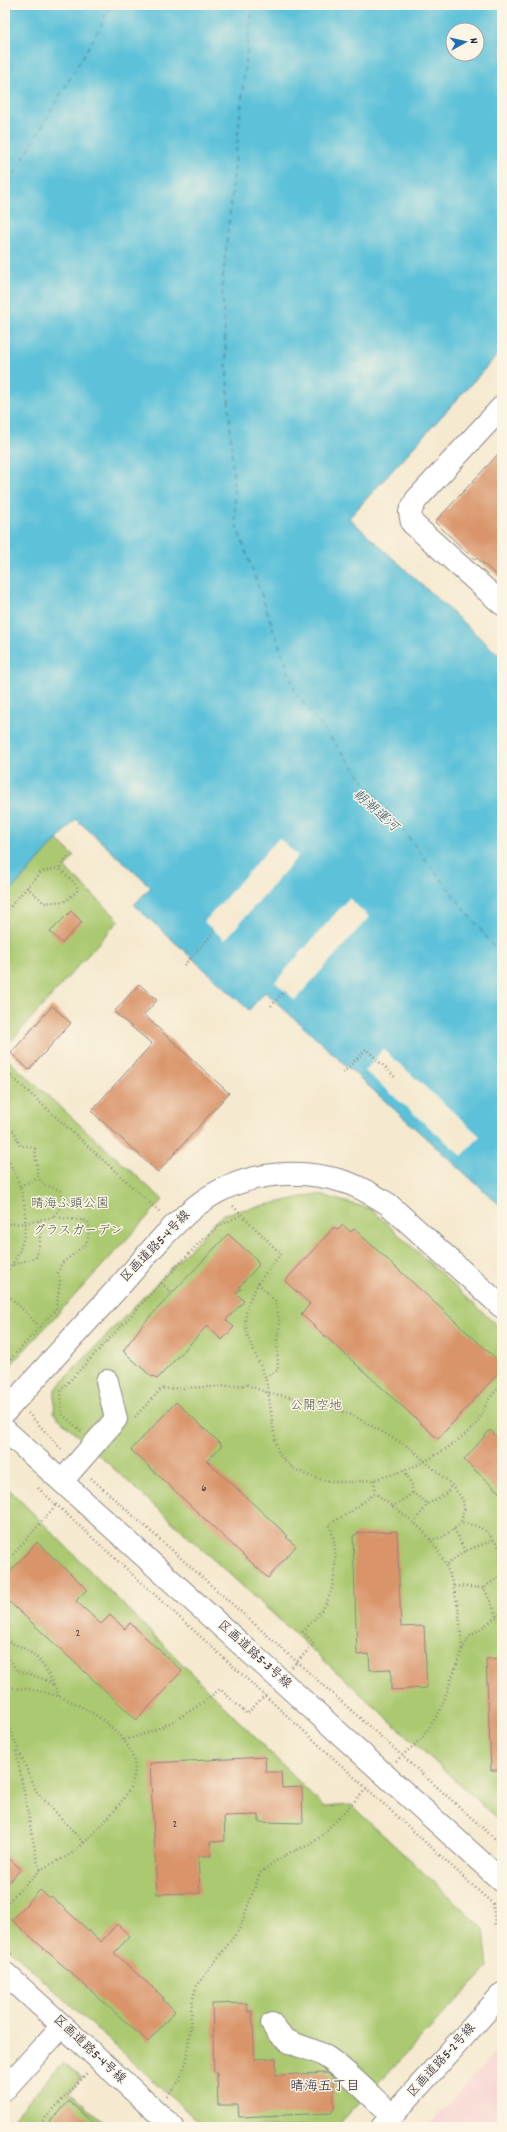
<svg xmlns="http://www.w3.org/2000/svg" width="507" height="2132" viewBox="0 0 507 2132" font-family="Dekko,'Klee One',sans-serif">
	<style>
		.built { fill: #f7d0d0 }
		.green { fill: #aac970; stroke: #667656 }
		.water { fill: #5bc1d9; stroke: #3e728a; fill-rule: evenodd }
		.pier { fill: #f5e9cf }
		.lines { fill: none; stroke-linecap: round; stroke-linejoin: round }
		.ferry { stroke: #365a72; stroke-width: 1; stroke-dasharray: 5 4; stroke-linecap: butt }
		.building { fill: #d9946b }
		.minor-casing { stroke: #8c8685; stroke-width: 24 }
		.path { stroke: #8c8685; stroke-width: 2.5; stroke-dasharray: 1 3; stroke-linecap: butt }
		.minor { stroke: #fff; stroke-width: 22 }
		.labels { text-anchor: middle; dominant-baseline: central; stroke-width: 3; stroke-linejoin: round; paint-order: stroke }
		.number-label { font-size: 11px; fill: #503e47 }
		.park-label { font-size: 13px; fill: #4b544b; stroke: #fcf5e5 }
		.street-label { font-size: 13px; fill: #22223b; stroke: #fcf5e5 }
		.water-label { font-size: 14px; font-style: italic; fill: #365a72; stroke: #fcf5e5 }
		.neighbourhood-label { font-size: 14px; fill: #22223b; stroke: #fcf5e5 }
	</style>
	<rect width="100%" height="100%" fill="#fcf5e5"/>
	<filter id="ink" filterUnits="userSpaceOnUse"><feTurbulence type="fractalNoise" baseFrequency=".025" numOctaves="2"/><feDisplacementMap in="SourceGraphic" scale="8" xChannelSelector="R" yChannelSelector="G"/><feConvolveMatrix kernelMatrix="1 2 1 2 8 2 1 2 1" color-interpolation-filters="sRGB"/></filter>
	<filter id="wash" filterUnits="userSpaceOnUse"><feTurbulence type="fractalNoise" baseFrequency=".012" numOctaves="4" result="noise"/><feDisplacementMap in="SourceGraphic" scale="16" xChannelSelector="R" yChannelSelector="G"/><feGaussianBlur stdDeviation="0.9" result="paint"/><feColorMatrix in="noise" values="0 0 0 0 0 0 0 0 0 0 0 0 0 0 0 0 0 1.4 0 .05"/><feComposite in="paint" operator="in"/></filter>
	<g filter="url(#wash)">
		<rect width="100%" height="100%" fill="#f5e9cf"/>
		<path class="built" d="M 502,2046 L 502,2127 L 427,2127 Z"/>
		<path class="green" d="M 57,840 L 74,856 L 65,868 L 119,920 L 5,1048 L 5,897 Z
			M 5,1057 L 163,1200 L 5,1371 Z
			M 317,1194 L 371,1209 L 502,1330 L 502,1823 L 54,1414 L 55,1389 L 223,1214 Z
			M 5,1485 L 324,1807 L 351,1805 L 484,1929 L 488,1968 L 336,2127 L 204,2127 L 5,1945 Z
			M 63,2063 L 82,2078 L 70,2092 L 109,2127 L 5,2127 Z"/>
		<path class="water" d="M 5,5 L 502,5 L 502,350 L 349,518 L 502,658 L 502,1207 L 265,992 L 249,1010 L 134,905 L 151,887 L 76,819 L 5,897 ZM 453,30 L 477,30 L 477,54 L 453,54 Z"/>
		<path class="pier" d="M 279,838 L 298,856 L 225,940 L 204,922 Z
			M 349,898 L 369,917 L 295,1000 L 275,982 Z
			M 383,1049 L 480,1136 L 462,1156 L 365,1071 Z"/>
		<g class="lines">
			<path class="ferry" d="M 253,5 L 249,30 L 222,287 L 236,524 L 297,695 L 502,957
				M 5,190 L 103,22 L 109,5"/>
		</g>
		<g id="blocks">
			<path class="building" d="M 502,450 L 502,580 L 477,558 L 475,560 L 435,522 Z
				M 71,911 L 82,922 L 62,943 L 50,932 Z
				M 139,984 L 157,1000 L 144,1015 L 229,1093 L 158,1172 L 91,1111 L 152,1044 L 114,1012 Z
				M 52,1006 L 71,1023 L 29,1070 L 11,1053 Z
				M 343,1225 L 351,1232 L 354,1229 L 502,1364 L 502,1369 L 438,1439 L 301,1314 L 310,1304 L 285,1281 L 334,1227 L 338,1230 Z
				M 228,1234 L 257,1260 L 256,1261 L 259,1265 L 239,1287 L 241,1289 L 236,1293 L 244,1301 L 226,1320 L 234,1327 L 222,1340 L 207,1326 L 157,1379 L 153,1376 L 152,1377 L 123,1351 L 143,1324 Z
				M 176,1402 L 222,1445 L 207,1461 L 288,1536 L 286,1537 L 296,1546 L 268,1578 L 131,1450 Z
				M 490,1430 L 502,1441 L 502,1495 L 464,1460 Z
				M 397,1531 L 401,1627 L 424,1626 L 427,1688 L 391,1690 L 391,1669 L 370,1670 L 369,1654 L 357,1655 L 353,1536 L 358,1533 Z
				M 37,1542 L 87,1589 L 76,1601 L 101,1624 L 110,1615 L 125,1629 L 130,1623 L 182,1671 L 137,1720 L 5,1598 L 5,1577 Z
				M 502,1658 L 502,1770 L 491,1770 L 486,1659 Z
				M 265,1757 L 266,1772 L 281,1772 L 282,1788 L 302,1787 L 303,1823 L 259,1822 L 259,1815 L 224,1816 L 225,1841 L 210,1842 L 211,1856 L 198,1856 L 200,1893 L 157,1894 L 150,1763 Z
				M 5,1855 L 21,1869 L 5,1886 Z
				M 40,1890 L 49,1898 L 51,1896 L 101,1942 L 117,1924 L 130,1936 L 114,1953 L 164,1998 L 163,2000 L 175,2011 L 148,2042 L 12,1920 Z
				M 247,2003 L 248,2012 L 252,2011 L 255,2059 L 276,2058 L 276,2075 L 327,2073 L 333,2077 L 334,2109 L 331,2113 L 239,2117 L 238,2105 L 218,2105 L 217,2072 L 214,2072 L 212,2004 Z
				M 69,2101 L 97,2127 L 45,2127 Z"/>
		</g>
	</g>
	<g filter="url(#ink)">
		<use href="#blocks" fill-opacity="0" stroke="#8c8685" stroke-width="1"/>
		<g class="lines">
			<defs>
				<path id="minor" d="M 502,407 L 416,500 L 410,512 L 412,523 L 502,604
					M 5,1412 C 42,1371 79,1330 117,1289 C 142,1261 166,1230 196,1206 C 238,1173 295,1166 345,1182 C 361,1187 375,1196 388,1204 L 502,1307
					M 5,1430 L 502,1881
					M 62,1481 L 116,1419 L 107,1381
					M 5,1973 L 173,2127
					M 272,2024 C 287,2050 306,2043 328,2058 C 350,2073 372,2097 392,2116
					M 5,2089 L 62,2026
					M 382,2127 L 502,1994"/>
			</defs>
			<use href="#minor" class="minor-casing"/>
			<path class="path" d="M 27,887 L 44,903 L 66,901 L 78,890 L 77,886 L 59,868 L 68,856
				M 5,912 L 41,872 L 59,868
				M 184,965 L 215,931
				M 271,1006 L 285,991
				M 343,1073 L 366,1049 L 396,1078
				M 5,1078 L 7,1080 L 11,1076 L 161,1213
				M 5,1129 L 14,1131 L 20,1146 L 28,1146 L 35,1149 L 38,1178 L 45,1185 L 60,1190 C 67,1201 61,1208 53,1217
				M 5,1156 C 28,1190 36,1240 5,1273
				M 20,1186 L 38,1178
				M 233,1206 L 281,1254 C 262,1277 237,1305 248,1337 C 254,1354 263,1368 267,1385 C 270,1400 274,1444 279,1453 C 287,1466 297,1471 310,1476 C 362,1495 430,1466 469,1431 C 480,1422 482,1412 488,1401 C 491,1395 497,1390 502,1385
				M 5,1224 L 26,1223 L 53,1217 L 87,1221 L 90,1228 L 86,1244 L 61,1264 L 58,1273 L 60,1281 L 56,1309 L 5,1365
				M 13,1265 L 36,1257 L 40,1241 L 39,1220
				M 161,1283 L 172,1293
				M 258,1283 L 275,1301 L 280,1323 L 277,1340 L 278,1370 L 265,1377
				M 5,1292 L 40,1327
				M 5,1356 L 9,1360
				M 28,1413 L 63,1451
				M 135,1417 L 161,1389 L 247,1385 L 268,1393 L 308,1400 L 352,1415 L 409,1447 L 451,1484 L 463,1500 L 464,1509 L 461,1523 C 485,1525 488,1533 502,1551
				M 81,1431 L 62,1414 L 61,1390 L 201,1241 L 220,1225 L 242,1215
				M 404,1470 L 412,1485 L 413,1493 L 428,1504
				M 91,1478 L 502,1845
				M 374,1480 L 375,1493 C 390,1505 407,1516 421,1529 C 453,1562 460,1605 462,1650
				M 38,1488 L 493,1904 L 495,1926
				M 392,1507 L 413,1493
				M 413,1523 L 428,1504 L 447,1493 L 451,1485
				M 454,1529 L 465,1551
				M 430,1540 L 443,1537 L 461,1523
				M 5,1564 L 57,1504
				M 447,1564 L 465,1551 L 494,1540
				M 502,1575 L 500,1563 L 502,1559
				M 454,1586 L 484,1588
				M 497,1616 L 484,1588 L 500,1575
				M 5,1641 C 38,1650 46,1667 59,1696
				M 5,1652 L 16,1670 L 44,1679 L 53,1685
				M 292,1667 L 314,1644 L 303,1632 C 311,1622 324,1610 329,1597 C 337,1575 338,1546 329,1524 L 349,1513 L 375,1493
				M 5,1688 C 41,1687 78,1700 106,1723 C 151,1760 138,1787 102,1824 C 92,1834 82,1847 69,1855 C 60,1861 48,1864 40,1871 C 28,1881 16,1894 5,1905
				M 5,1718 L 36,1791 L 84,1843
				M 124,1740 C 163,1730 189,1714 220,1689 L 247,1714 L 265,1695
				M 16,1751 L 37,1861 L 41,1870
				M 396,1761 L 422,1738 L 440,1711 L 462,1650 L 469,1637 L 502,1613
				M 5,1948 L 12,1955
				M 167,2096 L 179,2081 L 187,2060 L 192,2003 L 196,1987 L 239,1930 L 260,1873 L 274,1862 L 291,1852 L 310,1845 L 321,1836 L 368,1787
				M 37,2127 L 87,2073"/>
			<use href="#minor" class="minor"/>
		</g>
	</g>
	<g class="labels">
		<g class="number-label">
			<text x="204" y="1489">6</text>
			<text x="78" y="1634">2</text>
			<text x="175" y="1825">2</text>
		</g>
		<g class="park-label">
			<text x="70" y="1204">晴海ふ頭公園</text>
			<text x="78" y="1231">グラスガーデン</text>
			<text x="316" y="1406">公開空地</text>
		</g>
		<g class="street-label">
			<text transform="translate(156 1247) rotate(-46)">区画道路5-4号線</text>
			<text transform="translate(254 1655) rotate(42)">区画道路5-3号線</text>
			<text transform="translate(89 2050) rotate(43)">区画道路5-4号線</text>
			<text transform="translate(442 2061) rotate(-48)">区画道路5-2号線</text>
		</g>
		<g class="water-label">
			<text transform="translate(375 811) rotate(41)">朝潮運河</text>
		</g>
		<g class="neighbourhood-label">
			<text x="325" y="2087">晴海五丁目</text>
		</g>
	</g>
	<rect width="507" height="2132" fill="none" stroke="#fcf5e5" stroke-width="20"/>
	<g transform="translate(465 42) rotate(82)"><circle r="19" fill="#fcf5e5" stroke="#a5a1a1"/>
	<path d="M0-3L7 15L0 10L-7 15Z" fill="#1f6fb2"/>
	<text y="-6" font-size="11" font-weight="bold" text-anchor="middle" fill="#22223b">N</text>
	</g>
</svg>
